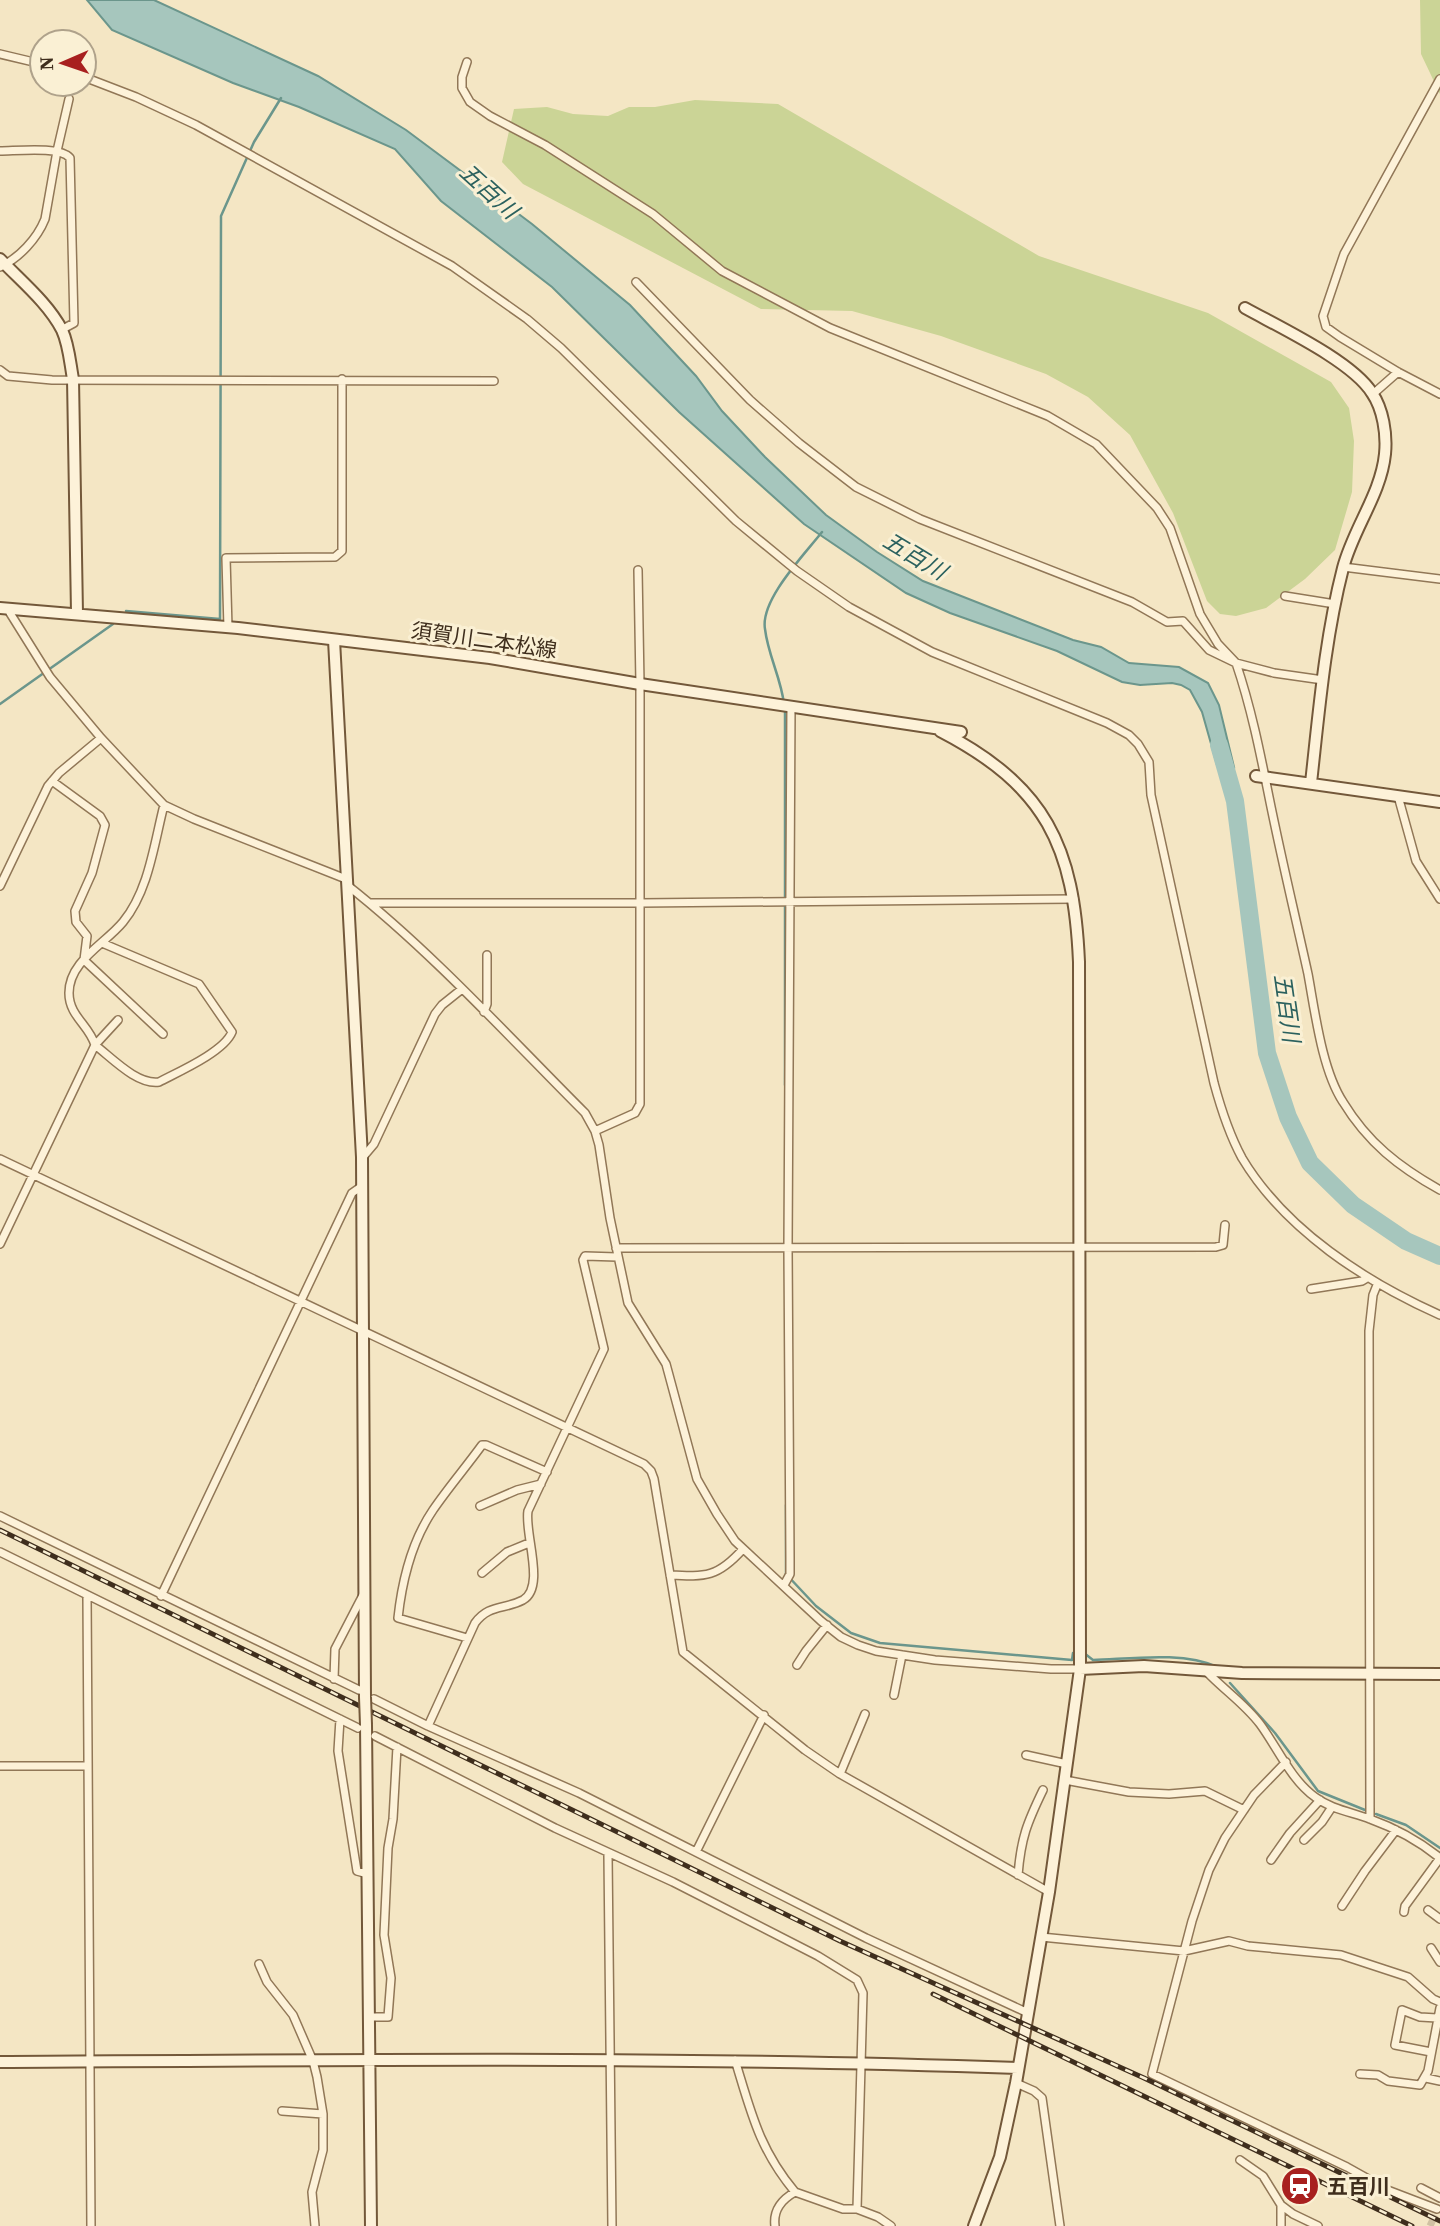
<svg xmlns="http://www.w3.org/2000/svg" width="1440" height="2226" viewBox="0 0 1440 2226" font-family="'Source Serif 4','Noto Sans JP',serif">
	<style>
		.green { fill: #cbd496 }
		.water { fill: #a6c6bd; stroke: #6b968c; stroke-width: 2 }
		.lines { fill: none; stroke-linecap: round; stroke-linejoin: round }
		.stream { stroke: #6b968c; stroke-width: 2.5 }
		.river { stroke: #a6c6bd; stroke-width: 18 }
		.street-tunnel { stroke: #d0c1a3; stroke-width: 7; stroke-dasharray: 7 3.5; stroke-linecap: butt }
		.street-casing { stroke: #917757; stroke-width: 10 }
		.secondary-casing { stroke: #73583a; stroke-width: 14 }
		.street { stroke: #fdf2d9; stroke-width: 7 }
		.secondary { stroke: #fdf2d9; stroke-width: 10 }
		.rail-casing { stroke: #3f2e1d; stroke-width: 5 }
		.rail { stroke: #faf0d4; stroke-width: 2.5; stroke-dasharray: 8; stroke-linecap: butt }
		.secondary-bridge-casing { stroke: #73583a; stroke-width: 14; stroke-linecap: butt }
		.secondary-bridge { stroke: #fdf2d9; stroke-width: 10 }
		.labels { text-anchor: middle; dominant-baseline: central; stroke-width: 6; stroke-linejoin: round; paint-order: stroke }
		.street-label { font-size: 21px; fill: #3f2e1d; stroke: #faf0d4 }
		.poi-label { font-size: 21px; font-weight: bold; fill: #3f2e1d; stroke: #faf0d4; text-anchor: start }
		.water-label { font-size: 23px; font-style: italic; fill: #2b615e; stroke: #faf0d4 }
	</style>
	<rect width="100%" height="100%" fill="#f4e6c4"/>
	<path class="green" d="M 1420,0 L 1440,0 L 1440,94 L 1421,54 Z
		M 695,100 L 778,104 L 1039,256 L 1208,313 L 1331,382 L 1349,408 L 1354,441 L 1352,492 L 1335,550 L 1305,579 L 1266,608 L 1236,616 L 1220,614 L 1207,601 L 1173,513 L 1130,435 L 1088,397 L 1046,374 L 941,336 L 852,311 L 761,309 L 523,184 L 502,162 L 514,109 L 547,107 L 573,114 L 608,116 L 629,107 L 655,107 Z"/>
	<path class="water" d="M 87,0 L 154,0 L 318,76 L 406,130 L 532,224 L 630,305 L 696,376 L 722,411 L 765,457 L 826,515 L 877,552 L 923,581 L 1073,640 L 1101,647 L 1129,663 L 1179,667 L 1208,683 L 1219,705 L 1234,767 L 1217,765 L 1202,712 L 1190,690 L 1181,685 L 1172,683 L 1140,685 L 1122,682 L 1057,651 L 950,613 L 906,593 L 804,524 L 679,412 L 552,287 L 441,201 L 395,149 L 299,107 L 233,83 L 112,30 Z"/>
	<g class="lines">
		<path class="stream" d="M 126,611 L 220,619 L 221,216 L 254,142 L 281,98
			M 0,704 L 113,624
			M 784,704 C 781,678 768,655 765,629 C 760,600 804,555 822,532
			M 785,710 L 785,1085
			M 786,1505 L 786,1574 L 816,1606 L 851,1633 L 880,1643 L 1072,1660 L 1073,1653
			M 1084,1653 L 1093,1660 C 1129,1659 1183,1651 1217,1667
			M 1230,1683 L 1275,1733 L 1318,1791 L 1365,1810
			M 1376,1814 L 1406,1825 L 1440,1848"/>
		<path class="river" d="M 1219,745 L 1235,801 L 1267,1053 L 1288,1117 L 1310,1163 L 1353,1205 L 1406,1241 L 1440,1256"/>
		<path class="street-tunnel" d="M 1430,2226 L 1435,2215"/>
		<defs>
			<path id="street" d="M 0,54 L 42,64
				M 467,62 L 462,77 L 462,88 L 470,102 L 490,116 L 545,145 L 653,214 L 722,271 L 830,328 L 1048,416 L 1096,444 L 1157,508 L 1170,528 L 1200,614 L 1218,644 L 1236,663 L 1274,673 L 1323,680
				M 84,77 L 136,97 L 196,125 L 452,266 L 527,319 L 561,348 L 736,521 L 797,571 L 849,607 L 932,652 L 1107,723 L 1129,735 L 1138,744 L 1149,762 L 1151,795 L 1214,1083 C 1221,1109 1229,1134 1242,1158 C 1285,1230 1366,1282 1440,1315
				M 1440,79 L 1344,254 L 1323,316 L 1326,327 L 1340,337 L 1398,372 L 1440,394
				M 0,151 C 17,151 60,146 70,158 L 74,323 L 61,330
				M 0,267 C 19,258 37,239 45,219 L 57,151 L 69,99
				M 636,282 L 750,400 L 799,443 L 856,487 L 920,519 L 1132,602 L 1167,622 L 1183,621 L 1209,650 L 1236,663 C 1251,707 1260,752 1269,797 C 1281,857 1295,915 1308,974 C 1315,1012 1322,1070 1343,1102 C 1368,1143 1399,1167 1440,1190
				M 0,370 L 8,376 L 52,380 L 494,381
				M 1373,394 L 1398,372
				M 1343,567 L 1440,579
				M 1285,596 L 1335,604
				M 10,608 L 10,613 L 50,677 L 101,738 L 164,805 L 194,819 L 346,879
				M 228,628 L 226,558 L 335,557 L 342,551 L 342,379
				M 52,781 L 100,816 L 105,825 L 92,873 L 75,911 L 76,922 L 87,936 L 84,960 L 163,1034
				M 1398,796 L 1416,861 L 1440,899
				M 347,885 C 431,951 509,1037 585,1113 L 595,1131 L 599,1145 L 610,1218 L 628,1303 L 666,1364 L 697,1479 L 717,1514 L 735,1541 L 821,1621 L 841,1637 L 858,1645 L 876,1651 L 935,1660 L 1051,1669 L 1080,1669
				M 0,886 L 48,786 L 59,773 L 101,738
				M 370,903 L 641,903 L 1074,899
				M 102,943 L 199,984 L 232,1032 C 224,1052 178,1072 159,1082 C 137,1085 112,1058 95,1045 L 118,1020
				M 484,1012 L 487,1004 L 487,955
				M 595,1131 L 635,1113 L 640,1104 L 640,684 L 638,570
				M 363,1157 L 374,1144 L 435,1014 L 442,1005 L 462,989
				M 0,1159 L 644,1464 L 651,1471 L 654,1479 L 683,1652 L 805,1750 L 840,1774 L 1049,1892
				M 0,1244 L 95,1045 C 89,1025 69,1016 69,993 C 69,961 105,944 123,922 C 149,890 154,844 164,805
				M 616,1248 L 1216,1247 L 1223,1245 L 1225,1225
				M 1311,1289 L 1362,1281 L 1367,1278
				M 480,1506 L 517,1490 L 541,1484
				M 0,1516 L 359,1690
				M 0,1552 L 358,1728
				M 482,1573 L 507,1552 L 529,1543
				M 670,1575 C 706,1577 718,1577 743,1549
				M 784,1585 L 790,1574 L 790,1558 L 788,1248 L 791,706
				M 87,1596 L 91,2226
				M 161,1596 L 352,1193 L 362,1186
				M 467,1638 L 398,1618 C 402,1581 412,1541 433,1510 C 448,1488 466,1467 482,1445 L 486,1445 L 547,1472
				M 797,1665 L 806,1651 L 827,1625
				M 1206,1671 C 1224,1690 1245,1704 1260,1724 C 1277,1747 1291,1780 1315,1797 C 1331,1809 1351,1812 1370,1819 C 1395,1828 1419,1841 1440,1858
				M 334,1679 L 335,1649 L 363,1595
				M 894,1695 L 902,1655
				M 374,1699 L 428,1726 L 579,1793 L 866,1938 L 1028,2013
				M 340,1719 L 338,1751 L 357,1871 L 368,1874
				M 428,1726 L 475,1623 C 489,1604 504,1610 523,1600 C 546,1587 524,1533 528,1511 L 604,1349 L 583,1260 L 585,1256 L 617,1257
				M 375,1736 L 555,1828 L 673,1882 L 818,1956 L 857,1980 L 863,1993 L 857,2209
				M 1026,1755 L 1067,1764
				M 1286,1762 L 1254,1795 L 1225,1838 L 1209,1870 L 1192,1921 L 1152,2074 L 1347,2167 L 1390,2191 L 1437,2209
				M 0,1766 L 88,1766
				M 840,1774 L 865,1714
				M 1065,1780 L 1129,1792 L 1169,1794 L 1205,1791 L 1244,1810
				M 1370,1819 L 1369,1331 L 1373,1295 L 1377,1285
				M 1304,1840 L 1322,1822 L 1332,1807
				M 696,1852 L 764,1715
				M 608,1855 L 612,2226
				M 1271,1860 L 1290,1833 L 1320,1800
				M 1018,1875 C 1021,1838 1027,1823 1043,1790
				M 1342,1906 L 1365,1871 L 1396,1830
				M 1428,1910 L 1440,1919
				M 1404,1912 L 1405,1906 L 1440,1858
				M 1041,1937 L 1184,1951 L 1229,1941 L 1248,1946 L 1341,1955 L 1408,1977 L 1433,1999 L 1440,2002
				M 1431,1948 L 1440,1962
				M 259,1964 L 267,1982 L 293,2015 L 313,2061 L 317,2077 L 323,2114 L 323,2150 L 312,2192 L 315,2226
				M 369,2017 L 388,2017 L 391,1978 L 384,1935 L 388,1848 L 393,1819 L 397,1747
				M 1431,2052 L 1395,2045 L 1402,2010 L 1420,2017 L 1437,2018
				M 735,2060 C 751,2112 759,2149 795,2192
				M 1360,2074 L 1378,2075 L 1388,2081 L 1420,2085 L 1428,2071 L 1440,2008
				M 1426,2078 L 1440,2081
				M 1016,2083 L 1034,2091 L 1042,2098 L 1060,2226
				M 282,2111 L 323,2114
				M 1240,2160 L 1263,2176 L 1281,2205 L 1281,2226
				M 1421,2188 L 1440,2198
				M 1281,2205 L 1293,2214 L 1318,2226
				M 775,2226 C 773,2210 781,2200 795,2192 L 843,2209 L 857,2209 L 878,2217 L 891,2226"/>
			<path id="secondary" d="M 0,259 C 21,281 48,303 62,330 C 69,345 70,363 73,379 L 77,613
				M 1245,308 C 1279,327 1352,361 1372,393 C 1383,409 1387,434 1385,454 C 1381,494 1353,529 1343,568 C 1325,638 1319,711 1311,783
				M 0,608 L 238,628 L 490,658 L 640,684 L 961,732
				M 334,640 L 362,1157 L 365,1697
				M 940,731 C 1046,786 1074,846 1079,962 L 1080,1669 L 1049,1892 L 1016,2083 L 1000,2157 L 974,2226
				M 1256,776 L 1440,802
				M 1080,1669 L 1144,1666 L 1242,1673 L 1440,1674
				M 366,1725 L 371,2226
				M 0,2062 C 339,2060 679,2056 1018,2068"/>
		</defs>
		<use href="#street" class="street-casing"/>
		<use href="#secondary" class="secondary-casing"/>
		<use href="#street" class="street"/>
		<use href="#secondary" class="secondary"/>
		<defs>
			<path id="rail" d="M 0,1530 L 840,1941 L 1144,2078 L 1440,2221
				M 933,1994 L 1412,2226"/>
		</defs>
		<use href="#rail" class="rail-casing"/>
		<use href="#rail" class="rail"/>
		<defs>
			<path id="secondary-bridge" d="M 365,1697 L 366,1725"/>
		</defs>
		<use href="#secondary-bridge" class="secondary-bridge-casing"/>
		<use href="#secondary-bridge" class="secondary-bridge"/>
	</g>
	<defs>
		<symbol id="station-disc" viewBox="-11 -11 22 22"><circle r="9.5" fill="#a8201f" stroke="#faf0d4"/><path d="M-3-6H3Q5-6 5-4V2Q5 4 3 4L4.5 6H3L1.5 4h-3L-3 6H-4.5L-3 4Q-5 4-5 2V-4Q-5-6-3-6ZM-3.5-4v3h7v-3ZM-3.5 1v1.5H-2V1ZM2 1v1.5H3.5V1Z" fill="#fff"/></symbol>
	</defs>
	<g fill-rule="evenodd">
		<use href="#station-disc" x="1278" y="2164" width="44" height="44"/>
	</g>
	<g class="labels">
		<g class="street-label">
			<text transform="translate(484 640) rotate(8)">須賀川二本松線</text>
		</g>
		<g class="poi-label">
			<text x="1327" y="2186">五百川</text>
		</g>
		<g class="water-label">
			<text transform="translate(489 191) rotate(42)">五百川</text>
			<text transform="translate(915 556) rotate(31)">五百川</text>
			<text transform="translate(1287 1008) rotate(82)">五百川</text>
		</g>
	</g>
	<g transform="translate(63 63) rotate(268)"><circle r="33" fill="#faf0d4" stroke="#afa28b" stroke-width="2"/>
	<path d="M0-5L12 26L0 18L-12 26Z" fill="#a8201f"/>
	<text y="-10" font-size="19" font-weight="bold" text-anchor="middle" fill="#3f2e1d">N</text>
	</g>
</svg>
